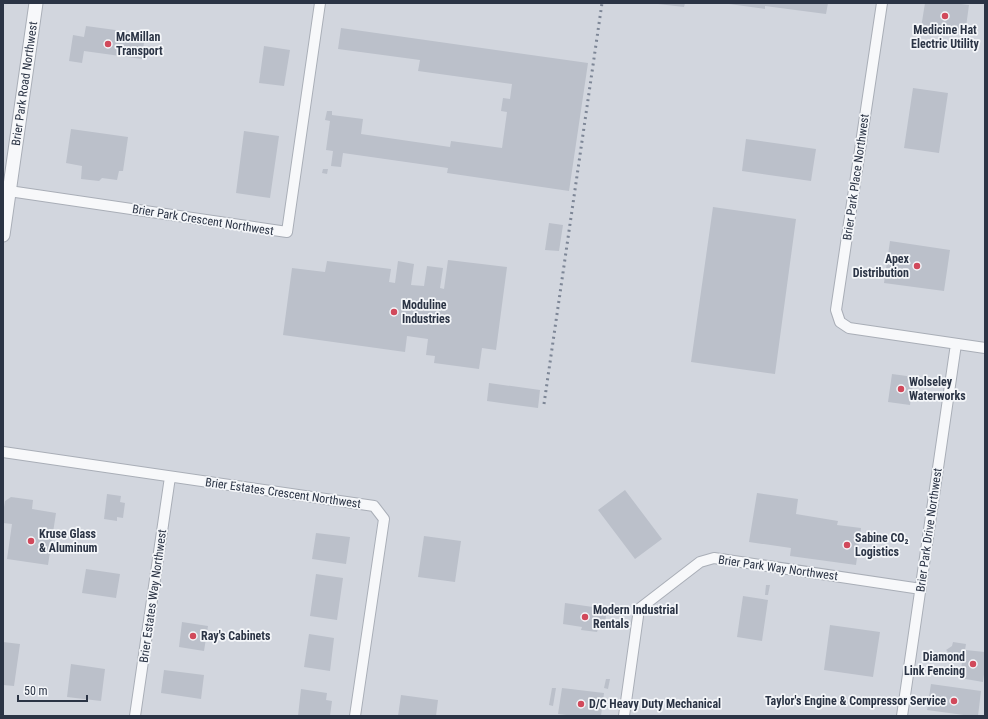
<svg xmlns="http://www.w3.org/2000/svg" width="988" height="719" viewBox="0 0 988 719" font-family="'Roboto Condensed',sans-serif">
	<style>
		.built { fill: #d2d6de }
		.building { fill: #bbc0ca }
		.lines { fill: none; stroke-linecap: round; stroke-linejoin: round }
		.minor-casing { stroke: #a9aeb7; stroke-width: 12 }
		.tertiary-casing { stroke: #a9aeb7; stroke-width: 15 }
		.minor { stroke: #f7f8fa; stroke-width: 10 }
		.tertiary { stroke: #f7f8fa; stroke-width: 13 }
		.rail { stroke: #7d8696; stroke-width: 3; stroke-dasharray: 2 4; stroke-linecap: butt }
		.poi-dot { fill: #d1495b; stroke: #f4f6f9; stroke-width: 1.5 }
		.labels { text-anchor: middle; dominant-baseline: central; stroke-width: 3.5; stroke-linejoin: round; paint-order: stroke }
		.poi-label { font-size: 12px; font-weight: bold; fill: #2b3445; stroke: #f4f6f9; text-anchor: start }
		.street-label { font-size: 12px; fill: #2b3445; stroke: #f4f6f9 }
	</style>
	<rect width="100%" height="100%" fill="#e4e7ec"/>
	<path class="built" d="M 3,3 L 985,3 L 985,716 L 3,716 Z"/>
	<path class="building" d="M 658,3 L 685,3 L 684,7 L 658,4 Z
		M 729,3 L 828,3 L 826,14 L 765,6 L 765,9 L 729,4 Z
		M 925,3 L 961,3 L 961,4 L 969,5 L 965,34 L 921,28 Z
		M 86,26 L 145,34 L 142,59 L 84,51 L 82,63 L 69,61 L 73,35 L 84,37 Z
		M 341,28 L 588,63 L 569,191 L 447,173 L 448,168 L 343,153 L 341,167 L 331,166 L 333,151 L 326,150 L 330,121 L 325,120 L 327,111 L 332,111 L 332,115 L 363,119 L 361,134 L 450,147 L 451,141 L 502,148 L 507,112 L 501,111 L 503,98 L 510,99 L 512,84 L 418,71 L 420,60 L 338,49 Z
		M 264,46 L 290,50 L 284,86 L 259,83 Z
		M 913,88 L 948,93 L 939,153 L 904,148 Z
		M 71,129 L 128,137 L 123,171 L 119,171 L 117,180 L 102,178 L 99,181 L 81,179 L 82,166 L 66,163 Z
		M 244,131 L 279,136 L 270,198 L 236,193 Z
		M 746,139 L 816,149 L 811,181 L 742,171 Z
		M 323,169 L 328,169 L 327,174 L 322,173 Z
		M 713,207 L 796,219 L 775,374 L 691,362 Z
		M 549,223 L 563,225 L 559,251 L 545,250 Z
		M 890,241 L 950,250 L 944,291 L 884,283 Z
		M 448,260 L 507,267 L 496,350 L 482,348 L 479,369 L 434,363 L 435,356 L 426,355 L 428,339 L 407,336 L 405,352 L 283,335 L 292,268 L 325,272 L 327,261 L 391,269 L 389,282 L 395,283 L 398,261 L 414,264 L 411,285 L 424,286 L 427,266 L 443,268 L 440,288 L 444,289 Z
		M 892,374 L 914,377 L 910,405 L 888,402 Z
		M 489,383 L 540,390 L 538,408 L 487,401 Z
		M 625,490 L 662,539 L 635,559 L 598,510 Z
		M 757,493 L 798,499 L 796,514 L 838,521 L 837,525 L 861,528 L 856,565 L 790,556 L 791,548 L 749,542 Z
		M 107,494 L 121,496 L 120,502 L 125,503 L 123,518 L 117,517 L 117,521 L 104,519 Z
		M 11,497 L 33,500 L 32,509 L 56,513 L 48,565 L 7,559 L 12,524 L 3,523 L 3,513 L 5,501 Z
		M 316,533 L 350,537 L 346,564 L 312,559 Z
		M 424,536 L 461,541 L 455,582 L 418,577 Z
		M 86,569 L 120,574 L 116,598 L 82,593 Z
		M 316,574 L 343,578 L 337,620 L 310,616 Z
		M 766,585 L 770,585 L 768,595 L 765,595 Z
		M 743,596 L 768,600 L 762,641 L 737,637 Z
		M 565,603 L 607,609 L 604,630 L 598,629 L 597,632 L 581,630 L 582,627 L 563,624 Z
		M 182,622 L 208,626 L 204,651 L 179,647 Z
		M 830,625 L 880,632 L 873,677 L 824,670 Z
		M 309,634 L 334,638 L 330,671 L 304,667 Z
		M 3,642 L 20,644 L 14,686 L 3,685 Z
		M 953,642 L 966,644 L 965,650 L 985,652 L 985,667 L 983,682 L 960,678 L 962,662 L 950,660 L 951,655 L 946,650 L 952,646 Z
		M 71,664 L 105,669 L 101,701 L 67,697 Z
		M 164,670 L 204,675 L 201,699 L 161,693 Z
		M 606,679 L 610,679 L 608,689 L 604,688 Z
		M 931,684 L 981,691 L 978,716 L 971,716 L 927,710 Z
		M 552,688 L 556,688 L 553,706 L 549,705 Z
		M 562,688 L 604,693 L 601,716 L 575,716 L 558,714 Z
		M 301,689 L 327,693 L 326,700 L 332,701 L 330,716 L 298,716 Z
		M 401,695 L 438,700 L 436,716 L 398,716 Z"/>
	<g class="lines">
		<defs>
			<path id="minor" d="M 882,3 L 836,310 L 840,322 L 849,328 L 985,348
				M 9,191 L 287,232 L 320,3
				M 3,452 L 374,506 L 384,519 L 355,716
				M 135,716 L 170,477
				M 624,716 L 639,609 L 700,562 L 714,558 L 921,589
				M 902,716 L 956,344"/>
			<g id="tertiary">
				<path id="s1" d="M 3,235 L 36,3"/>
			</g>
		</defs>
		<use href="#minor" class="minor-casing"/>
		<use href="#tertiary" class="tertiary-casing"/>
		<use href="#minor" class="minor"/>
		<use href="#tertiary" class="tertiary"/>
		<path class="rail" d="M 544,404 L 602,3"/>
	</g>
	<g class="poi-dot">
		<circle cx="945" cy="16" r="4"/>
		<circle cx="108" cy="44" r="4"/>
		<circle cx="917" cy="266" r="4"/>
		<circle cx="394" cy="312" r="4"/>
		<circle cx="901" cy="389" r="4"/>
		<circle cx="31" cy="541" r="4"/>
		<circle cx="847" cy="545" r="4"/>
		<circle cx="585" cy="617" r="4"/>
		<circle cx="193" cy="636" r="4"/>
		<circle cx="973" cy="664" r="4"/>
		<circle cx="954" cy="701" r="4"/>
		<circle cx="581" cy="704" r="4"/>
	</g>
	<g class="labels">
		<g class="poi-label">
			<text x="945" y="30" text-anchor="middle">Medicine Hat<tspan x="945" dy="14">Electric Utility</tspan></text>
			<text x="116" y="37">McMillan<tspan x="116" dy="14">Transport</tspan></text>
			<text x="909" y="259" text-anchor="end">Apex<tspan x="909" dy="14">Distribution</tspan></text>
			<text x="402" y="305">Moduline<tspan x="402" dy="14">Industries</tspan></text>
			<text x="909" y="382">Wolseley<tspan x="909" dy="14">Waterworks</tspan></text>
			<text x="39" y="534">Kruse Glass<tspan x="39" dy="14">&amp; Aluminum</tspan></text>
			<text x="855" y="538">Sabine CO₂<tspan x="855" dy="14">Logistics</tspan></text>
			<text x="593" y="610">Modern Industrial<tspan x="593" dy="14">Rentals</tspan></text>
			<text x="201" y="636">Ray's Cabinets</text>
			<text x="965" y="657" text-anchor="end">Diamond<tspan x="965" dy="14">Link Fencing</tspan></text>
			<text x="946" y="701" text-anchor="end">Taylor's Engine &amp; Compressor Service</text>
			<text x="589" y="704">D/C Heavy Duty Mechanical</text>
		</g>
		<g class="street-label">
			<text stroke="none"><textPath href="#s1" startOffset="153">Brier Park Road Northwest</textPath></text>
			<text transform="translate(856 177) rotate(-82)">Brier Park Place Northwest</text>
			<text transform="translate(203 220) rotate(9)">Brier Park Crescent Northwest</text>
			<text transform="translate(283 493) rotate(8)">Brier Estates Crescent Northwest</text>
			<text transform="translate(929 530) rotate(-82)">Brier Park Drive Northwest</text>
			<text transform="translate(778 568) rotate(8)">Brier Park Way Northwest</text>
			<text transform="translate(153 596) rotate(-82)">Brier Estates Way Northwest</text>
		</g>
	</g>
	<rect width="988" height="719" fill="none" stroke="#2b3445" stroke-width="8"/>
	<path d="M18 695v6h69v-6" fill="none" stroke="#2b3445" stroke-width="2"/>
	<text x="24" y="695" font-size="12" fill="#2b3445" stroke="#f4f6f9" stroke-width="3" paint-order="stroke">50 m</text>
</svg>
